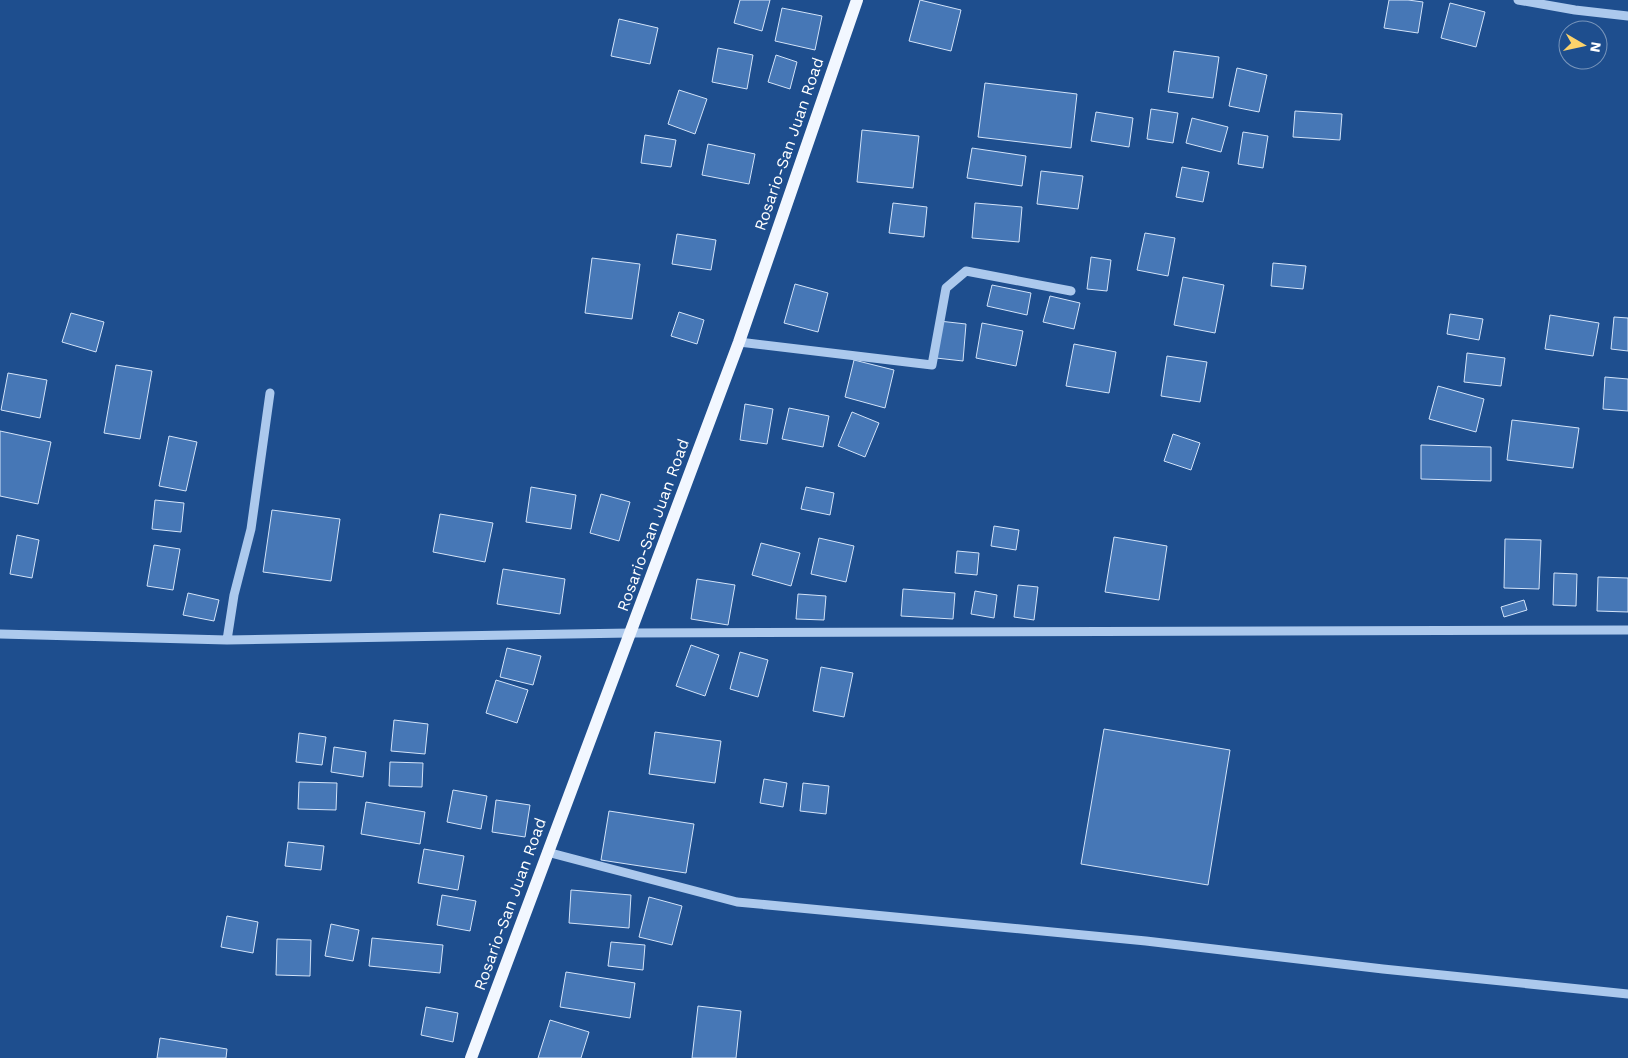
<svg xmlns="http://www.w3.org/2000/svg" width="1628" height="1058" viewBox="0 0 1628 1058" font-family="'Work Sans',sans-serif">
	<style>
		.building { fill: #4677b6; stroke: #d2e3f9 }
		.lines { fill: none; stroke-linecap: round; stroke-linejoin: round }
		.minor { stroke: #acc9ed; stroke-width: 9 }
		.major { stroke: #f2f7ff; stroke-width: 12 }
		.labels { text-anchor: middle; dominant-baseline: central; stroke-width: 4.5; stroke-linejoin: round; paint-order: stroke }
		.street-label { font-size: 16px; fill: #fff; stroke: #1e4e8e }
	</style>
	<rect width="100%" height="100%" fill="#1e4e8e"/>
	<path class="building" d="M 740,0 L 770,0 L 762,31 L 734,23 Z
		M 920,0 L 961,10 L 951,51 L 909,41 Z
		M 1389,0 L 1408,0 L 1423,2 L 1418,33 L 1384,28 Z
		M 1450,3 L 1485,12 L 1476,47 L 1441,38 Z
		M 782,8 L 822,16 L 815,50 L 775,41 Z
		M 619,19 L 658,28 L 650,64 L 611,56 Z
		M 718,48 L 753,55 L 747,89 L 712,82 Z
		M 1174,51 L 1219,57 L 1213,98 L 1168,92 Z
		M 776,55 L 797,62 L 790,89 L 768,82 Z
		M 1237,68 L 1267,75 L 1259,112 L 1229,106 Z
		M 985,83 L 1077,94 L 1071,148 L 978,137 Z
		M 679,90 L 707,99 L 695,134 L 668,124 Z
		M 1151,109 L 1178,113 L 1173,143 L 1147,139 Z
		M 1295,111 L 1342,114 L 1340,140 L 1293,137 Z
		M 1096,112 L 1133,118 L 1129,147 L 1091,141 Z
		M 1192,118 L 1228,127 L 1221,152 L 1186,143 Z
		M 862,130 L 919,136 L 913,188 L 857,182 Z
		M 1243,132 L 1268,136 L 1263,168 L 1238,164 Z
		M 645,135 L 676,140 L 671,167 L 641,163 Z
		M 708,144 L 755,154 L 749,184 L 702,175 Z
		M 972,148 L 1026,156 L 1022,186 L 967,178 Z
		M 1182,167 L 1209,172 L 1203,202 L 1176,197 Z
		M 1041,171 L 1083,176 L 1078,209 L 1037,204 Z
		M 893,203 L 927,207 L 924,237 L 889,233 Z
		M 975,203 L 1022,207 L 1019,242 L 972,238 Z
		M 1145,233 L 1175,238 L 1168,276 L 1137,270 Z
		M 677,234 L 716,240 L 711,270 L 672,264 Z
		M 1091,257 L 1111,260 L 1107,291 L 1087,289 Z
		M 592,258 L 640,264 L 632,319 L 585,313 Z
		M 1273,263 L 1306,266 L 1303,289 L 1271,286 Z
		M 1183,277 L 1224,285 L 1215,333 L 1174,325 Z
		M 795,284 L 828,293 L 818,332 L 784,323 Z
		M 992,285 L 1031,293 L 1027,315 L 987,306 Z
		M 1050,296 L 1080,303 L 1074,329 L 1043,322 Z
		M 679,312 L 704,320 L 697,344 L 671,336 Z
		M 71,313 L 104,322 L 96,352 L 62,342 Z
		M 1450,314 L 1483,319 L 1479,340 L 1447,334 Z
		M 1550,315 L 1599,323 L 1593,356 L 1545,349 Z
		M 1614,317 L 1628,318 L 1628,351 L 1611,349 Z
		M 939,321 L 966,324 L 963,361 L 936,358 Z
		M 982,323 L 1023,331 L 1016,366 L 976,358 Z
		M 1074,344 L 1116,352 L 1109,393 L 1066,386 Z
		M 1467,353 L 1505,358 L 1501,386 L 1464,382 Z
		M 1167,356 L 1207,362 L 1200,402 L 1161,396 Z
		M 854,360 L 894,370 L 885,408 L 845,397 Z
		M 116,365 L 152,371 L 140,439 L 104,433 Z
		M 8,373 L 47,380 L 40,418 L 1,410 Z
		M 1605,377 L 1628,379 L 1628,411 L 1603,409 Z
		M 1438,386 L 1484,399 L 1476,432 L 1429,419 Z
		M 745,404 L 773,409 L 767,444 L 740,440 Z
		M 789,408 L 829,416 L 823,447 L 782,439 Z
		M 852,412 L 879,423 L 865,457 L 838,446 Z
		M 1512,420 L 1579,428 L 1573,468 L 1507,460 Z
		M 0,431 L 51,442 L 38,504 L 0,496 Z
		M 1173,434 L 1200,443 L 1191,470 L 1164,461 Z
		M 169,436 L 197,442 L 186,491 L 159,486 Z
		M 1421,445 L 1491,447 L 1491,481 L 1421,479 Z
		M 531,487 L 576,495 L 571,529 L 526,522 Z
		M 806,487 L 834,493 L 830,515 L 801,509 Z
		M 601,494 L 630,502 L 619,541 L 590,533 Z
		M 155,500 L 184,503 L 181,532 L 152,529 Z
		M 272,510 L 340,519 L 331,581 L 263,572 Z
		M 440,514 L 493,523 L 485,562 L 433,552 Z
		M 994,526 L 1019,530 L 1016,550 L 991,546 Z
		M 17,535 L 39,540 L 32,578 L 10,574 Z
		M 1114,537 L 1167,546 L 1159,600 L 1105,592 Z
		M 819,538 L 854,546 L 846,582 L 811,574 Z
		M 1505,539 L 1541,540 L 1539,589 L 1504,588 Z
		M 761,543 L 800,553 L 791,586 L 752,575 Z
		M 154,545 L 180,549 L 173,590 L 147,586 Z
		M 957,551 L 979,553 L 977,575 L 955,573 Z
		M 503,569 L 565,579 L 560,614 L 497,604 Z
		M 1554,573 L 1577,574 L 1576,606 L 1553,605 Z
		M 1598,577 L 1628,578 L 1628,612 L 1597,611 Z
		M 697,579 L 735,585 L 728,625 L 691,619 Z
		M 1018,585 L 1038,587 L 1034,620 L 1014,617 Z
		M 903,589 L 955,593 L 953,619 L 901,616 Z
		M 975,591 L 997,595 L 994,618 L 971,614 Z
		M 188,593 L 219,600 L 214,621 L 183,615 Z
		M 798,594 L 826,596 L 824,620 L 796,619 Z
		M 1524,600 L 1527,610 L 1504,617 L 1501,607 Z
		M 691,645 L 719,655 L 705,696 L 676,686 Z
		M 507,648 L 541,656 L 533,685 L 500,677 Z
		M 740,652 L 768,660 L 758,697 L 730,689 Z
		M 821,667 L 853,673 L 844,717 L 813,711 Z
		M 496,680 L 528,690 L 517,723 L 486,713 Z
		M 394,720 L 428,724 L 425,754 L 391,751 Z
		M 1104,729 L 1230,750 L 1208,885 L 1081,864 Z
		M 655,732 L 721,741 L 715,783 L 649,774 Z
		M 299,733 L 326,737 L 322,765 L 296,762 Z
		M 334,747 L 366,752 L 363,777 L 331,772 Z
		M 390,762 L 423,763 L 422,787 L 389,786 Z
		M 764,779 L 787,783 L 783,807 L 760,803 Z
		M 299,782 L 337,783 L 336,810 L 298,809 Z
		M 803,783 L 829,786 L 826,814 L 800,811 Z
		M 453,790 L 487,796 L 481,829 L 447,822 Z
		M 496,800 L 530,805 L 525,837 L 492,832 Z
		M 366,802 L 425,812 L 420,844 L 361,834 Z
		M 609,811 L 694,824 L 686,873 L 601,860 Z
		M 288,842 L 324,846 L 321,870 L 285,866 Z
		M 424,849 L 464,856 L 458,890 L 418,883 Z
		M 571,890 L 631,895 L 629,928 L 569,923 Z
		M 442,895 L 476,901 L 470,931 L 437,925 Z
		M 649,897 L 682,906 L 672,945 L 639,937 Z
		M 227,916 L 258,922 L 253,953 L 221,947 Z
		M 331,924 L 359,930 L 353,961 L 325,956 Z
		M 372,938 L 443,945 L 440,973 L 369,966 Z
		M 277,939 L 311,940 L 310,976 L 276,975 Z
		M 611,942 L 645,945 L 643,970 L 608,966 Z
		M 566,972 L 635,983 L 630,1018 L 560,1007 Z
		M 698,1006 L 741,1011 L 736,1058 L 692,1058 Z
		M 426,1007 L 458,1013 L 453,1042 L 421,1035 Z
		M 550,1020 L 589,1032 L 581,1058 L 538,1058 Z
		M 160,1038 L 227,1049 L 226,1058 L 157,1058 Z"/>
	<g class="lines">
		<path class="minor" d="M 1518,0 L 1575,10 L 1628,16
			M 739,342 L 932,365 L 946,288 L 966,271 L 1071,291
			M 0,634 L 227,640 L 630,633 L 1628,630
			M 227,640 L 234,595 L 251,529 L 270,393
			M 547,852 L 737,902 L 1146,941 L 1383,969 L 1628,994"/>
		<path class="major" d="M 471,1058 L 739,342 L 857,0"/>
	</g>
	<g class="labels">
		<g class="street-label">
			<text transform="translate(789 144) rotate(-71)">Rosario-San Juan Road</text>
			<text transform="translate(653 525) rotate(-70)">Rosario-San Juan Road</text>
			<text transform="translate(510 904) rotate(-70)">Rosario-San Juan Road</text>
		</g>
	</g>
	<g transform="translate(1583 45) rotate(99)"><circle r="24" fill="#1e4e8e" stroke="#7895bb"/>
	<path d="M0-4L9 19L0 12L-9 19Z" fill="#fcd36b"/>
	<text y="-8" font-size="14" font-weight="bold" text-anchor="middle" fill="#ffffff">N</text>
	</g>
</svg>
